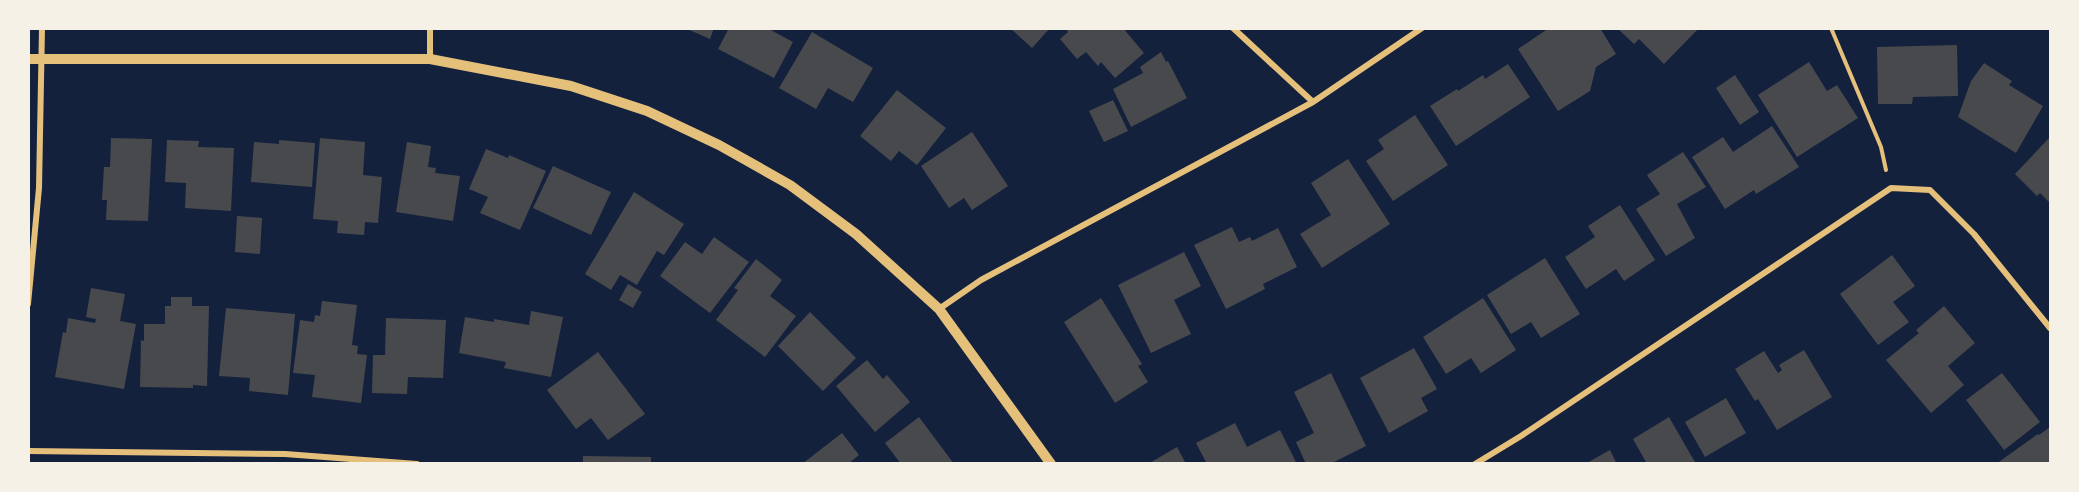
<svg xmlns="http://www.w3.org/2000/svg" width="2079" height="492" viewBox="0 0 2079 492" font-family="Cabin,sans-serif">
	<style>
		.building { fill: #48494c }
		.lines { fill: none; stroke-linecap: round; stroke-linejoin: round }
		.path { stroke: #e5c07b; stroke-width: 4 }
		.minor { stroke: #e5c07b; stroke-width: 6 }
		.tertiary { stroke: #e5c07b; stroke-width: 10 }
	</style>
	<rect width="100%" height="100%" fill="#14213d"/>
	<path class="building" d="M 685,28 L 714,28 L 710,39 Z
		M 729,28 L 767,28 L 793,42 L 774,78 L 718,49 Z
		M 1010,28 L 1050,28 L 1032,48 Z
		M 1066,28 L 1123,28 L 1144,53 L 1115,78 L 1101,62 L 1098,66 L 1086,52 L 1077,59 L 1060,39 L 1068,32 Z
		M 1549,28 L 1600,28 L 1616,54 L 1596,67 L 1590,91 L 1558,111 L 1518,49 Z
		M 1617,28 L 1699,28 L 1664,64 L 1639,39 L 1634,44 Z
		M 812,32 L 873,68 L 853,102 L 828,88 L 816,109 L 779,88 Z
		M 1957,45 L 1958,96 L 1913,97 L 1912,104 L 1878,104 L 1877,47 Z
		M 1161,52 L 1166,62 L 1168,61 L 1187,98 L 1131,127 L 1113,89 L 1143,73 L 1140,67 Z
		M 1809,62 L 1827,91 L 1837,85 L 1858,118 L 1797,157 L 1758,95 Z
		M 1984,63 L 2012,81 L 2009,85 L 2043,106 L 2016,153 L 1958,117 L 1971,81 Z
		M 1508,64 L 1530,97 L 1456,146 L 1430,106 L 1457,89 L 1458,91 L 1483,75 L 1485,79 Z
		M 1735,75 L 1759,112 L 1740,125 L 1716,88 Z
		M 897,90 L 946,128 L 917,165 L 899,151 L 891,161 L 860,136 Z
		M 1113,100 L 1128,131 L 1104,142 L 1089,111 Z
		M 1415,115 L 1448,165 L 1393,201 L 1366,161 L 1384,149 L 1378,140 Z
		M 1772,126 L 1799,167 L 1756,194 L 1754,190 L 1725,209 L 1692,157 L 1723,137 L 1733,152 Z
		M 972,132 L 1008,186 L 972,210 L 964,198 L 949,208 L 921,166 Z
		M 2050,137 L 2050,203 L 2040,193 L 2037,196 L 2015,174 Z
		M 111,138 L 152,139 L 148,221 L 106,220 L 107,200 L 102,200 L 104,167 L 110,167 Z
		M 320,138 L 365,142 L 363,175 L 382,177 L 378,223 L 365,222 L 364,235 L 337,233 L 338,221 L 313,219 Z
		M 167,140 L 199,141 L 198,147 L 234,148 L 231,211 L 185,208 L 186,183 L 165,182 Z
		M 279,140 L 315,143 L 312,187 L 251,182 L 254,142 L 279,144 Z
		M 407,142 L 431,146 L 428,167 L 436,168 L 435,173 L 460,176 L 453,221 L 396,212 Z
		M 486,149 L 508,158 L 509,155 L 546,171 L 520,230 L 480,213 L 488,197 L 469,189 Z
		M 1683,152 L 1706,187 L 1677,204 L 1695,238 L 1666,256 L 1636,209 L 1660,194 L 1647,175 Z
		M 1348,159 L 1390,224 L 1322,268 L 1300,234 L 1331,215 L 1311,183 Z
		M 553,166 L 611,192 L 591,235 L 533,208 Z
		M 634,192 L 684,224 L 664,255 L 657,251 L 637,285 L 620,275 L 611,290 L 585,274 Z
		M 1620,205 L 1655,260 L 1624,281 L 1616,269 L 1586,289 L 1565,257 L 1595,237 L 1588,226 Z
		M 237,216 L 262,218 L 260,254 L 235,252 Z
		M 1232,227 L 1239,242 L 1250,237 L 1252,241 L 1278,228 L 1297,267 L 1263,284 L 1265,289 L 1226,309 L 1194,245 Z
		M 714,237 L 749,262 L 710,313 L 660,276 L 685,242 L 702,254 Z
		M 1184,252 L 1201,286 L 1174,300 L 1191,334 L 1151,353 L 1118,285 Z
		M 1892,255 L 1915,286 L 1893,302 L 1909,322 L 1878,345 L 1840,294 Z
		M 1545,258 L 1580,314 L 1541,338 L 1531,322 L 1511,334 L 1487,295 Z
		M 756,259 L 782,280 L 770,296 L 796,316 L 765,357 L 716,320 L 738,290 L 734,288 Z
		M 628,284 L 642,292 L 633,308 L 619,300 Z
		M 91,288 L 125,294 L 120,321 L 136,324 L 124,389 L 55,377 L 63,332 L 66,333 L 68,318 L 95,323 L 96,319 L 86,317 Z
		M 171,297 L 192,297 L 192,306 L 209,306 L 207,386 L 193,385 L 193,388 L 140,387 L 141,340 L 144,341 L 144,324 L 165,324 L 165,306 L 171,306 Z
		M 1101,298 L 1142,364 L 1138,366 L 1148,382 L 1115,403 L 1064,322 Z
		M 1483,298 L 1516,350 L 1481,373 L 1471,358 L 1446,374 L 1423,337 Z
		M 322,301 L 357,305 L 352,345 L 358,346 L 357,354 L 367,355 L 361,403 L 312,397 L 315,375 L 293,373 L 300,320 L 314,322 L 315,315 L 320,316 Z
		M 1944,306 L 1975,343 L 1948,366 L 1964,385 L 1931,413 L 1886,360 L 1919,333 L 1916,330 Z
		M 226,308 L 295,314 L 288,395 L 249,391 L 250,378 L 219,376 Z
		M 531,311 L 563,317 L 551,377 L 504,368 L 506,362 L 459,353 L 465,317 L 494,322 L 494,319 L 529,325 Z
		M 810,312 L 856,358 L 823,391 L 778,346 Z
		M 386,318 L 446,320 L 443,378 L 408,377 L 407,394 L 372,393 L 373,355 L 385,355 Z
		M 1414,348 L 1437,389 L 1421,398 L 1428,411 L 1389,433 L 1360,378 Z
		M 1804,350 L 1832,397 L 1777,430 L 1758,399 L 1755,401 L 1735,369 L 1764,351 L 1778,373 L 1782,370 L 1779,365 Z
		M 598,352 L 645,414 L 608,440 L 591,418 L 576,429 L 547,390 Z
		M 867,360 L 883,379 L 887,375 L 910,402 L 875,432 L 836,386 Z
		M 1331,373 L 1366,446 L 1330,464 L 1306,464 L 1296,442 L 1314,433 L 1294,392 Z
		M 2002,373 L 2040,422 L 2004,450 L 1966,400 Z
		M 1726,398 L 1746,433 L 1705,457 L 1685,422 Z
		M 919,417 L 954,464 L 901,464 L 885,443 Z
		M 1669,417 L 1696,464 L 1643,464 L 1646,462 L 1633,439 Z
		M 1235,423 L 1247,447 L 1280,430 L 1297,464 L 1207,464 L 1196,443 Z
		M 2050,427 L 2050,464 L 1996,464 L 2038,434 L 2039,435 Z
		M 842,433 L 859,455 L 848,464 L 802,464 Z
		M 1177,447 L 1186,464 L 1148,464 Z
		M 1610,450 L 1617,464 L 1585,464 Z
		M 583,456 L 651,457 L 651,464 L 583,464 Z"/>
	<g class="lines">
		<path class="path" d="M 1831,28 L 1881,147 L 1886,170"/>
		<path class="minor" d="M 1233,28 L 1313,102
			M 430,59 L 430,28
			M 28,304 L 39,188 L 42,28
			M 939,309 L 981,280 L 1313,102 L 1422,28
			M 28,451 L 285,454 L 417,464
			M 1475,464 L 1521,436 L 1891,188 L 1930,190 L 1974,234 L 2050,328"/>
		<path class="tertiary" d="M 28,59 L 430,59 L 571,86 L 647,111 L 719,145 L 790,185 L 856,234 L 939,309 L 1051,464"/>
	</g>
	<rect width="2079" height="492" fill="none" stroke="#f6f1e7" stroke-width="60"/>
</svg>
